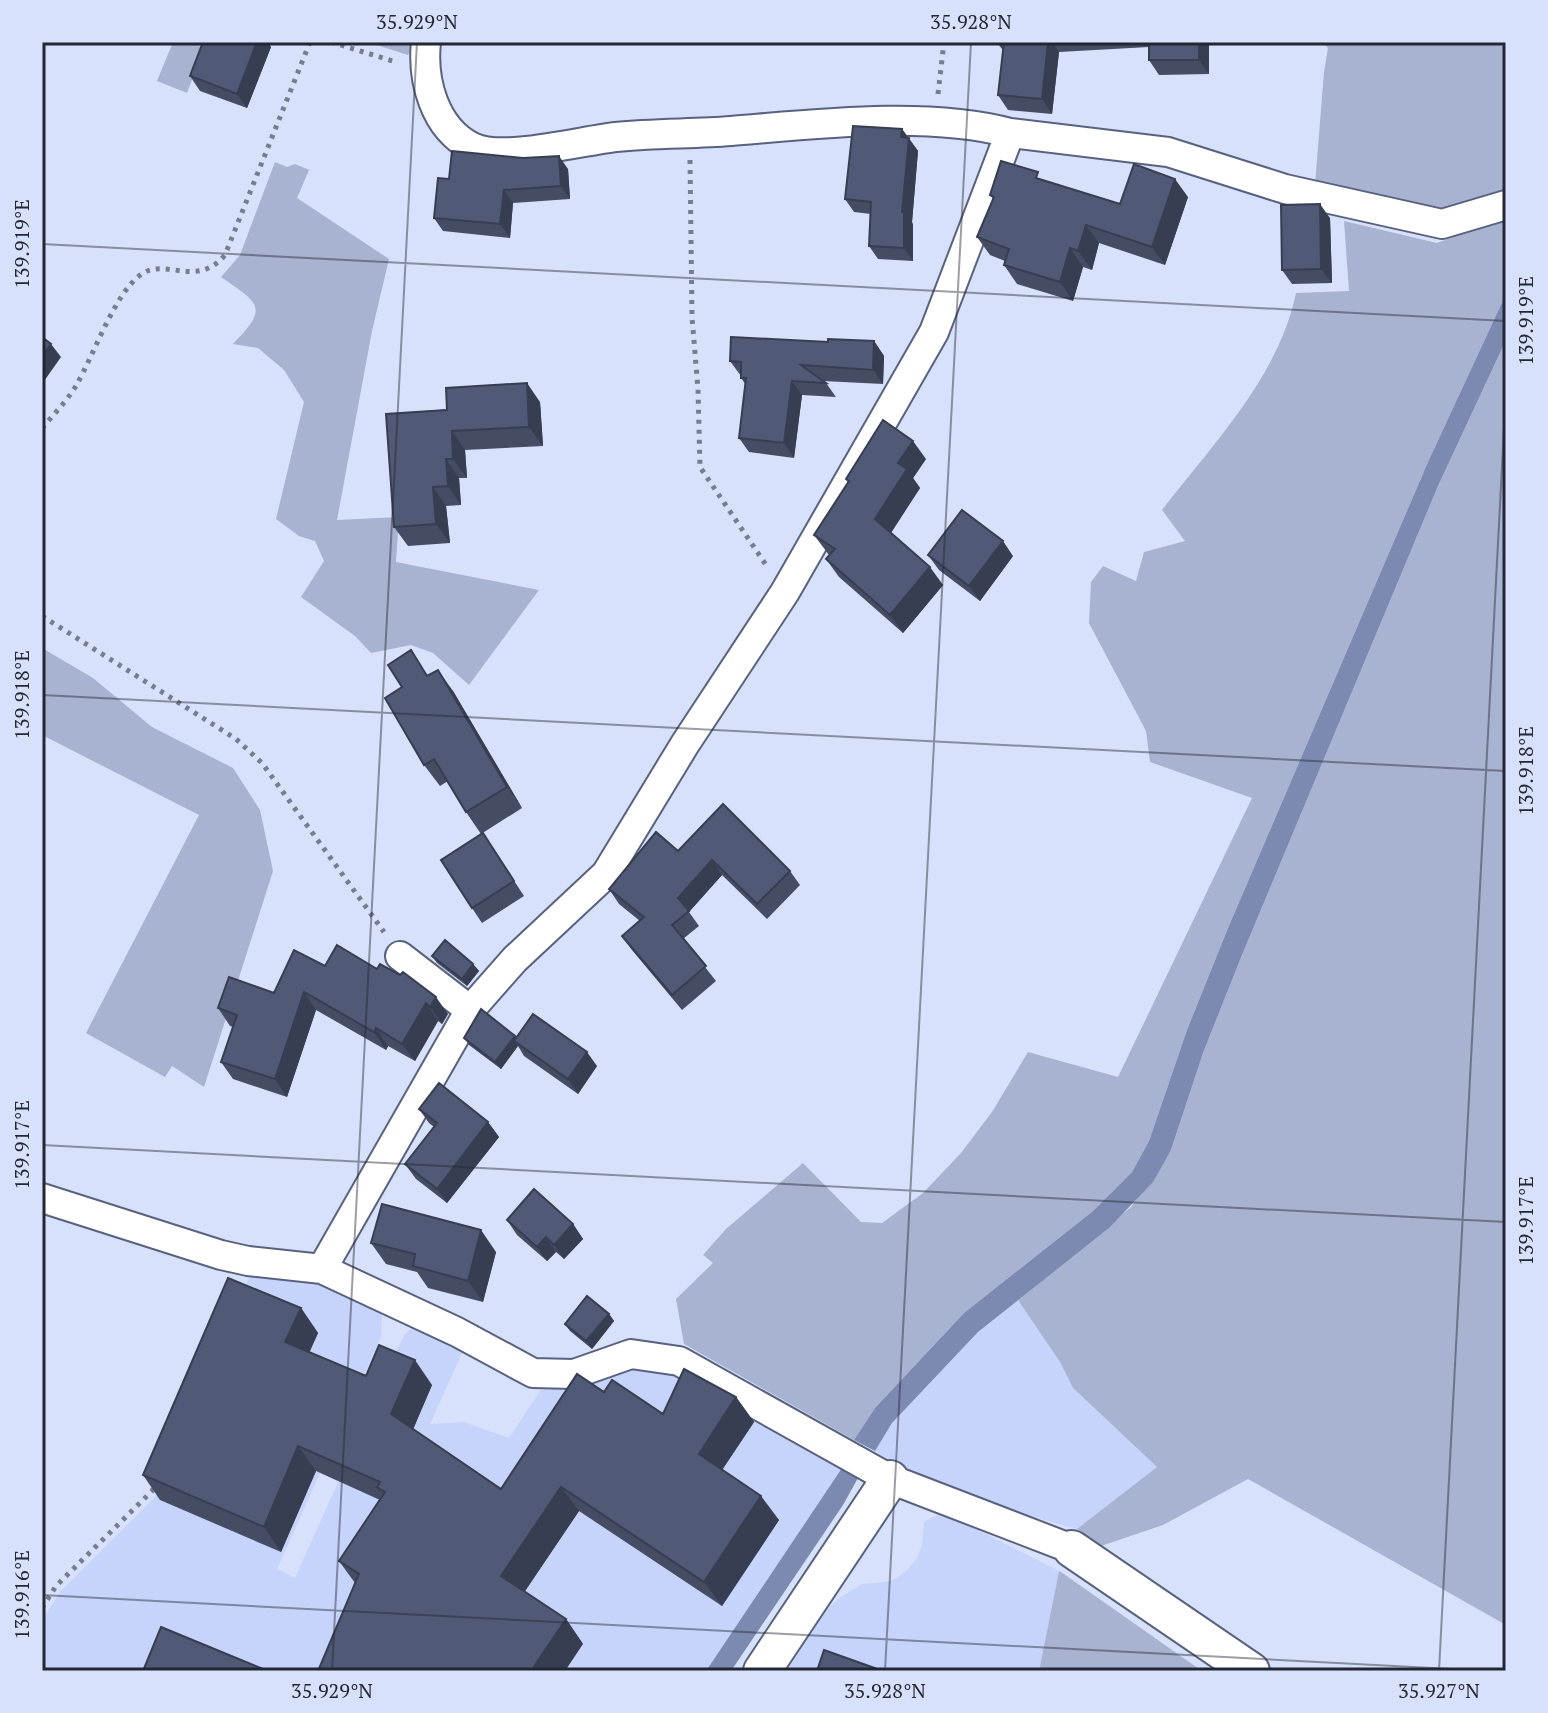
<svg xmlns="http://www.w3.org/2000/svg" width="1548" height="1713" viewBox="0 0 1548 1713" font-family="'PT Serif',serif">
	<style>
		.built { fill: #c6d3fb }
		.green { fill: #a8b2d1 }
		.water { fill: #7c89b1 }
		.lines { fill: none; stroke-linecap: round; stroke-linejoin: round }
		.minor-casing { stroke: #58617e; stroke-width: 32 }
		.tertiary-casing { stroke: #58617e; stroke-width: 40 }
		.path { stroke: #777d90; stroke-width: 5; stroke-dasharray: 4 6; stroke-linecap: butt }
		.minor { stroke: #fff; stroke-width: 28 }
		.tertiary { stroke: #fff; stroke-width: 36 }
		.wall { fill: #454d65 }
		.shaded-wall { fill: #383e52 }
		.building { fill: #505975; stroke: #383e52; stroke-width: 2 }
		.ticks { fill: none; stroke: #232734; stroke-width: 2; stroke-opacity: 0.45 }
		.neatline { fill: none; stroke: #232734; stroke-width: 3 }
		.ticks-label { font-size: 20px; text-anchor: middle; fill: #232734 }
	</style>
	<rect width="100%" height="100%" fill="#d8e1fb"/>
	<path class="built" d="M 250,1276 L 293,1280 L 320,1279 L 379,1309 L 382,1316 L 381,1337 L 277,1569 L 295,1578 L 404,1335 L 413,1327 L 422,1326 L 466,1344 L 430,1424 L 464,1422 L 509,1438 L 544,1385 L 630,1364 L 666,1369 L 842,1468 L 706,1671 L 42,1671 L 42,1621 L 60,1592 L 157,1495 Z
		M 1018,1300 L 1060,1362 L 1073,1388 L 1157,1467 L 1077,1529 L 971,1499 L 925,1482 L 875,1451 L 892,1423 L 978,1332 Z
		M 942,1512 L 1059,1571 L 1039,1671 L 786,1671 L 826,1610 L 838,1599 L 862,1584 L 886,1582 L 897,1578 L 908,1569 L 917,1558 L 922,1545 L 924,1522 Z"/>
	<path class="green" d="M 173,42 L 206,42 L 187,93 L 157,81 Z
		M 367,42 L 417,42 L 408,55 Z
		M 1322,42 L 1506,42 L 1506,193 L 1461,209 L 1416,211 L 1315,185 L 1324,72 L 1328,48 Z
		M 275,162 L 287,167 L 295,164 L 309,170 L 297,198 L 389,259 L 372,331 L 337,520 L 399,517 L 396,562 L 539,590 L 469,685 L 433,653 L 411,645 L 371,653 L 355,636 L 301,597 L 324,561 L 315,541 L 299,536 L 276,519 L 304,402 L 284,370 L 258,348 L 233,344 C 269,307 260,304 221,277 L 240,255 Z
		M 1506,217 L 1506,294 L 1428,462 L 1228,928 L 1187,1030 L 1149,1141 L 1132,1172 L 1093,1211 L 964,1313 L 875,1408 L 854,1440 L 684,1344 L 676,1299 L 713,1263 L 703,1255 L 726,1229 L 803,1163 L 861,1222 L 882,1223 L 923,1193 L 961,1153 L 992,1112 L 1028,1052 L 1118,1077 L 1252,798 L 1150,762 L 1146,731 L 1089,623 L 1091,582 L 1103,566 L 1136,581 L 1144,552 L 1185,541 L 1162,510 C 1213,444 1279,376 1296,293 L 1349,291 L 1344,221 L 1437,243 Z
		M 1506,340 L 1506,1625 L 1248,1479 L 1163,1525 L 1101,1546 L 1077,1529 L 1157,1467 L 1073,1388 L 1060,1362 L 1018,1300 L 1131,1207 L 1171,1150 L 1203,1053 L 1242,955 L 1438,486 Z
		M 42,648 L 93,678 L 152,727 L 233,768 L 260,810 L 273,871 L 204,1087 L 172,1066 L 165,1077 L 86,1033 L 199,815 L 42,735 Z
		M 1059,1571 L 1061,1572 L 1202,1671 L 1039,1671 Z"/>
	<path class="water" d="M 1506,294 L 1506,340 L 1438,486 L 1242,955 L 1203,1053 L 1171,1150 L 1153,1182 L 1110,1227 L 978,1332 L 892,1423 L 875,1451 L 854,1440 L 875,1408 L 964,1313 L 1093,1211 L 1132,1172 L 1149,1141 L 1187,1030 L 1228,928 L 1428,462 Z
		M 842,1468 L 858,1478 L 843,1505 L 731,1671 L 706,1671 Z"/>
	<g class="lines">
		<defs>
			<path id="minor" d="M 426,42 C 422,80 434,128 472,147 C 503,162 580,141 616,137 C 654,133 693,134 731,131 C 816,124 928,111 1010,133 L 1168,152 L 1285,189 L 1442,224 L 1506,205
				M 400,956 L 470,1010
				M 42,1198 L 221,1255 L 248,1261 L 322,1269 L 457,1332 L 533,1373 L 574,1374 L 631,1354 L 679,1361 L 890,1479 L 1072,1549
				M 322,1269 L 470,1010 L 515,959 L 606,874 L 685,744 L 785,592 L 934,332 L 1010,133"/>
			<path id="tertiary" d="M 1072,1549 L 1251,1671
				M 762,1671 L 890,1479"/>
		</defs>
		<use href="#minor" class="minor-casing"/>
		<use href="#tertiary" class="tertiary-casing"/>
		<path class="path" d="M 331,42 L 396,62
			M 938,94 L 944,42
			M 690,160 L 692,317 L 698,389 L 700,467 L 766,565
			M 42,428 C 54,414 68,400 77,384 C 94,354 114,296 139,276 C 164,255 196,290 225,255 L 310,42
			M 42,616 L 236,739 L 262,763 L 384,932
			M 42,1608 L 56,1586 L 152,1491 L 155,1484"/>
		<use href="#minor" class="minor"/>
		<use href="#tertiary" class="tertiary"/>
	</g>
	<path class="wall" d="M 203,42 L 267,42 L 271,47 L 247,108 L 200,91 L 190,76 Z
		M 996,42 L 1209,42 L 1209,74 L 1159,75 L 1149,60 L 1149,47 L 1059,52 L 1052,114 L 1008,110 L 998,95 L 1003,50 Z
		M 902,129 L 918,151 L 912,222 L 913,225 L 913,261 L 878,259 L 869,246 L 871,214 L 854,212 L 845,199 Z
		M 568,169 L 570,199 L 513,203 L 510,238 L 443,231 L 434,218 L 449,179 Z
		M 1043,180 L 1120,204 L 1188,197 L 1165,265 L 1099,243 L 1092,270 L 1083,267 L 1073,301 L 1017,284 L 1004,265 L 1005,261 L 990,255 L 977,237 L 993,199 L 990,195 Z
		M 1330,218 L 1332,283 L 1292,284 L 1282,270 Z
		M 874,341 L 884,356 L 883,384 L 823,381 L 826,383 L 836,397 L 802,395 L 794,458 L 749,452 L 739,438 L 746,385 L 741,378 L 741,376 L 730,361 L 828,342 Z
		M 540,402 L 543,446 L 465,450 L 467,478 L 459,478 L 461,505 L 446,506 L 450,543 L 408,546 L 394,527 L 386,414 Z
		M 926,459 L 913,478 L 920,488 L 891,533 L 943,585 L 903,633 L 839,577 L 826,559 L 829,555 L 814,535 L 848,483 L 846,479 Z
		M 928,555 L 1013,556 L 980,601 L 939,570 Z
		M 428,676 L 453,691 L 522,808 L 481,834 L 466,812 L 448,781 L 440,786 L 424,765 Z
		M 483,833 L 524,896 L 482,923 L 472,908 Z
		M 678,851 L 790,871 L 800,885 L 767,919 L 722,875 L 689,912 L 699,926 L 683,939 L 716,981 L 682,1010 L 632,950 L 622,936 L 640,921 L 619,904 L 609,889 Z
		M 337,945 L 448,1014 L 442,1024 L 438,1021 L 415,1061 L 388,1046 L 386,1050 L 316,1010 L 287,1097 L 233,1079 L 221,1062 L 233,1027 L 230,1026 L 218,1008 L 274,993 L 325,966 Z
		M 432,956 L 473,964 L 479,971 L 467,986 L 437,963 Z
		M 515,1036 L 516,1038 L 597,1066 L 578,1094 L 524,1056 L 518,1046 L 501,1069 L 469,1045 L 464,1038 Z
		M 419,1109 L 488,1122 L 499,1137 L 447,1203 L 416,1179 L 405,1164 L 434,1127 L 429,1123 Z
		M 507,1220 L 573,1224 L 583,1239 L 564,1259 L 556,1252 L 547,1261 L 517,1235 Z
		M 371,1243 L 496,1252 L 483,1302 L 428,1288 L 417,1272 L 386,1264 Z
		M 301,1308 L 318,1333 L 309,1352 L 366,1376 L 432,1385 L 413,1429 L 501,1489 L 604,1392 L 663,1414 L 736,1397 L 754,1422 L 722,1470 L 779,1520 L 722,1606 L 579,1511 L 525,1591 L 566,1619 L 583,1644 L 355,1583 L 339,1561 L 380,1500 L 316,1471 L 281,1552 L 160,1500 L 143,1475 Z
		M 609,1314 L 614,1321 L 592,1349 L 570,1331 L 565,1324 Z"/>
	<path class="shaded-wall" d="M 257,42 L 267,42 L 271,47 L 247,108 L 237,94 Z
		M 1048,42 L 1052,42 L 1059,52 L 1052,114 L 1042,99 Z
		M 1199,42 L 1209,42 L 1209,74 L 1199,60 Z
		M 902,129 L 918,151 L 912,222 L 913,225 L 913,261 L 904,248 L 901,137 Z
		M 559,156 L 568,169 L 570,199 L 561,186 Z
		M 1175,179 L 1188,197 L 1165,265 L 1152,247 Z
		M 504,190 L 513,203 L 510,238 L 500,224 Z
		M 1320,204 L 1330,218 L 1332,283 L 1321,269 Z
		M 1086,225 L 1099,243 L 1092,270 L 1078,251 Z
		M 1070,248 L 1083,267 L 1073,301 L 1060,282 Z
		M 874,341 L 884,356 L 883,384 L 873,370 Z
		M 51,344 L 61,357 L 42,384 L 42,356 Z
		M 792,381 L 802,395 L 794,458 L 784,443 Z
		M 527,383 L 540,402 L 543,446 L 529,427 Z
		M 452,431 L 465,450 L 467,478 L 453,459 Z
		M 913,441 L 926,459 L 913,478 L 920,488 L 888,537 L 875,519 L 898,463 Z
		M 446,459 L 459,478 L 461,505 L 448,486 Z
		M 433,487 L 446,506 L 450,543 L 436,524 Z
		M 1003,541 L 1013,556 L 980,601 L 969,586 Z
		M 930,567 L 943,585 L 903,633 L 890,615 Z
		M 438,670 L 453,691 L 522,808 L 507,787 Z
		M 712,860 L 722,875 L 688,913 L 678,898 Z
		M 473,964 L 479,971 L 467,986 L 462,979 Z
		M 304,992 L 316,1010 L 287,1097 L 275,1079 Z
		M 436,997 L 448,1014 L 442,1024 L 430,1007 Z
		M 426,1003 L 438,1021 L 415,1061 L 402,1044 Z
		M 376,1028 L 388,1046 L 386,1050 L 374,1032 Z
		M 515,1036 L 520,1043 L 514,1041 L 518,1046 L 501,1069 L 495,1062 Z
		M 587,1052 L 597,1066 L 578,1094 L 568,1079 Z
		M 488,1122 L 499,1137 L 447,1203 L 437,1189 Z
		M 573,1224 L 583,1239 L 564,1259 L 554,1245 Z
		M 481,1230 L 496,1252 L 483,1302 L 468,1281 Z
		M 546,1237 L 556,1252 L 547,1261 L 537,1247 Z
		M 301,1308 L 318,1333 L 303,1367 L 285,1342 Z
		M 609,1314 L 614,1321 L 592,1349 L 586,1341 Z
		M 415,1360 L 432,1385 L 409,1439 L 391,1414 Z
		M 736,1397 L 754,1422 L 716,1479 L 699,1454 Z
		M 298,1446 L 316,1471 L 281,1552 L 264,1527 Z
		M 561,1487 L 579,1511 L 519,1600 L 501,1576 Z
		M 761,1496 L 779,1520 L 722,1606 L 704,1582 Z
		M 566,1619 L 583,1644 L 565,1671 L 531,1671 Z"/>
	<path class="building" d="M 203,42 L 257,42 L 237,94 L 190,76 Z
		M 1004,42 L 1048,42 L 1042,99 L 998,95 Z
		M 1149,42 L 1199,42 L 1199,60 L 1149,60 Z
		M 853,126 L 902,129 L 901,137 L 909,138 L 902,212 L 904,212 L 904,248 L 869,246 L 871,202 L 845,199 Z
		M 452,151 L 523,158 L 559,156 L 561,186 L 504,190 L 500,224 L 434,218 L 438,178 L 449,179 Z
		M 1001,161 L 1038,172 L 1036,178 L 1120,204 L 1134,164 L 1175,179 L 1152,247 L 1086,225 L 1078,251 L 1070,248 L 1060,282 L 1004,265 L 1009,249 L 977,237 L 994,197 L 990,195 Z
		M 1320,204 L 1321,269 L 1282,270 L 1281,205 Z
		M 42,337 L 51,344 L 42,356 Z
		M 731,337 L 828,342 L 828,339 L 874,341 L 873,370 L 801,365 L 826,383 L 792,381 L 784,443 L 739,438 L 746,378 L 741,378 L 741,362 L 730,361 Z
		M 527,383 L 529,427 L 452,431 L 453,459 L 446,459 L 448,486 L 433,487 L 436,524 L 394,527 L 386,414 L 447,410 L 446,388 Z
		M 883,420 L 913,441 L 898,463 L 907,469 L 875,519 L 930,567 L 890,615 L 826,559 L 835,549 L 814,535 L 849,481 L 846,479 Z
		M 962,510 L 1003,541 L 969,586 L 928,555 Z
		M 411,650 L 427,676 L 438,670 L 507,787 L 466,812 L 434,759 L 424,765 L 385,698 L 402,687 L 388,665 Z
		M 723,804 L 790,871 L 757,904 L 712,860 L 678,898 L 689,911 L 672,925 L 706,966 L 672,995 L 622,936 L 644,917 L 609,889 L 656,832 L 678,851 Z
		M 483,833 L 514,881 L 472,908 L 441,860 Z
		M 445,940 L 473,964 L 462,979 L 432,956 Z
		M 337,945 L 377,969 L 380,964 L 400,975 L 403,972 L 436,997 L 430,1007 L 426,1003 L 402,1044 L 376,1028 L 374,1032 L 304,992 L 275,1079 L 221,1062 L 237,1015 L 218,1008 L 229,977 L 274,993 L 294,950 L 325,966 Z
		M 481,1009 L 515,1036 L 495,1062 L 464,1038 Z
		M 533,1014 L 587,1052 L 568,1079 L 514,1041 Z
		M 439,1083 L 488,1122 L 437,1189 L 405,1164 L 437,1123 L 419,1109 Z
		M 534,1189 L 573,1224 L 554,1245 L 546,1237 L 537,1247 L 507,1220 Z
		M 382,1204 L 481,1230 L 468,1281 L 413,1266 L 415,1254 L 371,1243 Z
		M 228,1278 L 301,1308 L 285,1342 L 366,1376 L 379,1345 L 415,1360 L 391,1414 L 501,1489 L 577,1374 L 604,1392 L 612,1380 L 663,1414 L 684,1369 L 736,1397 L 699,1454 L 761,1496 L 704,1582 L 561,1487 L 501,1576 L 566,1619 L 531,1671 L 318,1671 L 359,1574 L 339,1561 L 385,1492 L 377,1487 L 380,1482 L 298,1446 L 264,1527 L 143,1475 Z
		M 587,1296 L 609,1314 L 586,1341 L 565,1324 Z
		M 161,1627 L 268,1671 L 143,1671 Z
		M 824,1650 L 883,1671 L 817,1671 Z"/>
	<path class="ticks" d="M 42,244 L 1506,321M 42,695 L 1506,771M 42,1145 L 1506,1222M 42,1595 L 1490,1671M 332,1671 L 417,42M 885,1671 L 971,42M 1439,1671 L 1506,390"/>
	<rect width="1548" height="1713" fill="none" stroke="#d8e1fb" stroke-width="88"/>
	<rect x="44" y="44" width="1460" height="1625" class="neatline"/>
	<g class="ticks-label">
		<text x="417" y="29">35.929°N</text>
		<text x="971" y="29">35.928°N</text>
		<text transform="translate(22 244) rotate(-90)" y="7">139.919°E</text>
		<text transform="translate(1526 321) rotate(-90)" y="7">139.919°E</text>
		<text transform="translate(22 695) rotate(-90)" y="7">139.918°E</text>
		<text transform="translate(1526 771) rotate(-90)" y="7">139.918°E</text>
		<text transform="translate(22 1145) rotate(-90)" y="7">139.917°E</text>
		<text transform="translate(1526 1221) rotate(-90)" y="7">139.917°E</text>
		<text transform="translate(22 1595) rotate(-90)" y="7">139.916°E</text>
		<text x="332" y="1698">35.929°N</text>
		<text x="885" y="1698">35.928°N</text>
		<text x="1439" y="1698">35.927°N</text>
	</g>
</svg>
